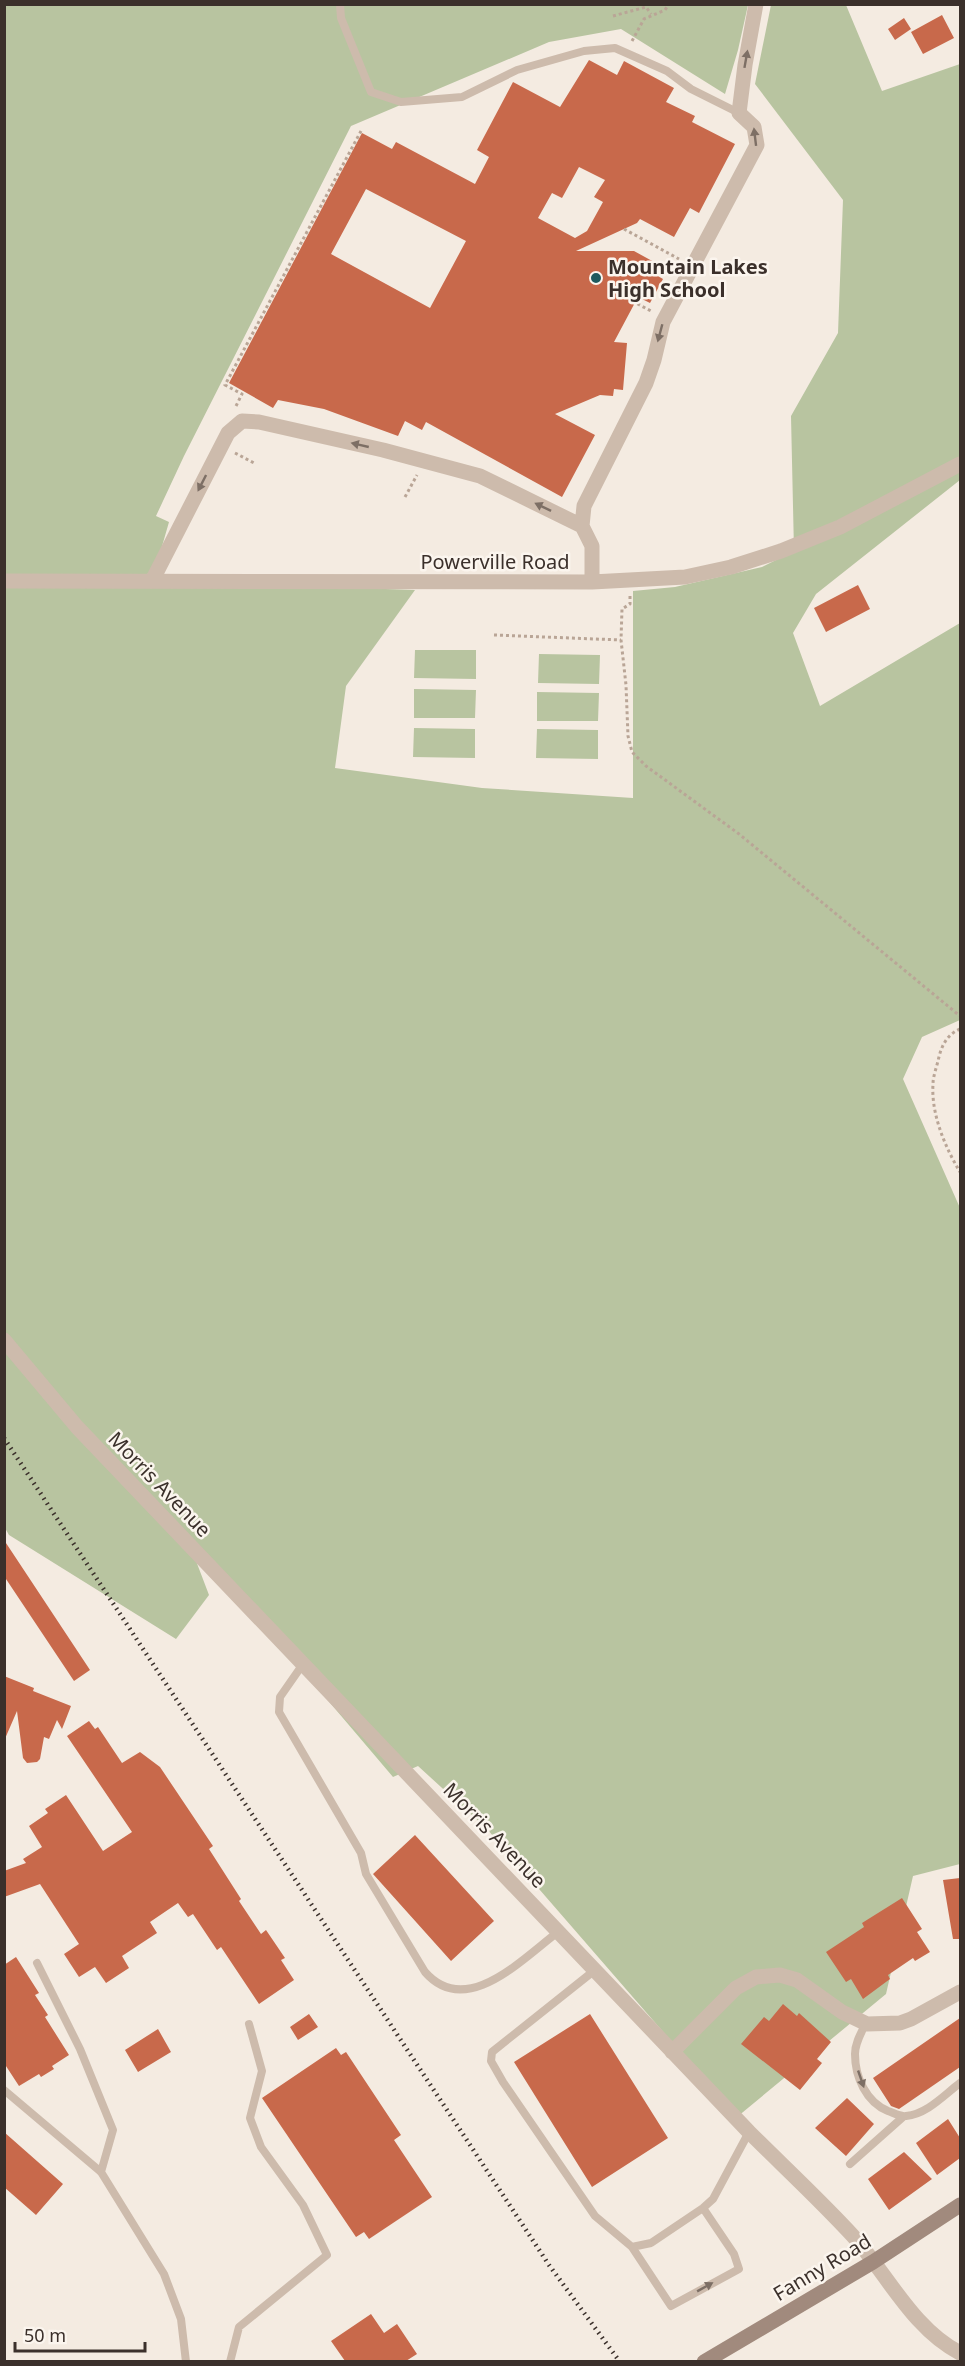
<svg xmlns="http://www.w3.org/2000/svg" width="965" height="2366" viewBox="0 0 965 2366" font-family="'Noto Sans',sans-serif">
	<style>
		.green { fill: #b8c4a0 }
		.building { fill: #c8694b; fill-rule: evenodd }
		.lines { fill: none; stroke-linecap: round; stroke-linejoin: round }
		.path { stroke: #b9a596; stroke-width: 3; stroke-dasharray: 3 3; stroke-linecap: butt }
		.lane { stroke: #cdbbac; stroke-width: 8 }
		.street { stroke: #cdbbac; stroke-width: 15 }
		.secondary { stroke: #a18a7d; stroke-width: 15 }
		.rail { stroke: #3b302b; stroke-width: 4.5; stroke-dasharray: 1.5 4.5; stroke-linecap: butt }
		.oneway { fill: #7d6f65 }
		.poi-dot { fill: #1f5a5e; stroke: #fbf5ee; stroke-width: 2 }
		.labels { text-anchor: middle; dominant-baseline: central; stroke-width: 5; stroke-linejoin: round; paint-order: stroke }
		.poi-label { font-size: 20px; font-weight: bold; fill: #3b302b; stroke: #fbf5ee; text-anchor: start }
		.street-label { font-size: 20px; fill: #3b302b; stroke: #fbf5ee }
	</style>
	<rect width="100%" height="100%" fill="#f4ebe1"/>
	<path class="green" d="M 5,5 L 748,5 L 738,50 L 725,94 L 621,29 L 549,42 L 351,126 L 184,456 L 156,516 L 169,522 L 152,581 L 415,590 L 346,686 L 335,768 L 482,788 L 633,798 L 633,591 L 675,587 L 762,567 L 794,551 L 791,416 L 838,333 L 843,200 L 755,84 L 771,5 L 846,5 L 882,91 L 960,64 L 960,480 L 816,594 L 793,633 L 820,706 L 960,623 L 960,1020 L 922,1037 L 903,1079 L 960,1208 L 960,1864 L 913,1876 L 886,1994 L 737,2117 L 487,1829 L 418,1766 L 393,1777 L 185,1532 L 209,1595 L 176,1639 L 9,1535 L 5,1528 Z
		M 415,650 L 476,650 L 476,679 L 414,678 Z
		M 539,654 L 600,655 L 599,684 L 538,683 Z
		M 414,689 L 476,690 L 475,718 L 414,718 Z
		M 537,692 L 599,693 L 598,721 L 537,721 Z
		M 414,728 L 475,729 L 475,758 L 413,757 Z
		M 537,729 L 598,730 L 598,759 L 536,758 Z"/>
	<path class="building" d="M 942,15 L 954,38 L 923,54 L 911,32 Z
		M 904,18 L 911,29 L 895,40 L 888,29 Z
		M 589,60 L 617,75 L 624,61 L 674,88 L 666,102 L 695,116 L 692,122 L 735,144 L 699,213 L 690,208 L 674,237 L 640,219 L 637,223 L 576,251 L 634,251 L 654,262 L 659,270 L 656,275 L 663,279 L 650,303 L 638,297 L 614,342 L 627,343 L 623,390 L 614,389 L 613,396 L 600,395 L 555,414 L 595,435 L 562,497 L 426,422 L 422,430 L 405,421 L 398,436 L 324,409 L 278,400 L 273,408 L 229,383 L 362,133 L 392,149 L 396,142 L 475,184 L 489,157 L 477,150 L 513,82 L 560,107 ZM 579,167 L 605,180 L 594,197 L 603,202 L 587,231 L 575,238 L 538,218 L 552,193 L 562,198 ZM 366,189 L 466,241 L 430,308 L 331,254 Z
		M 858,585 L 870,609 L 826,632 L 814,608 Z
		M 4,1540 L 90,1670 L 74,1681 L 4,1576 Z
		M 4,1676 L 34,1688 L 33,1691 L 71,1706 L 62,1729 L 57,1720 L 49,1739 L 44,1737 L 40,1759 L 37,1762 L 27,1763 L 23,1758 L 17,1711 L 4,1741 Z
		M 89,1721 L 95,1729 L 98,1727 L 122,1763 L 140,1752 L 160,1767 L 213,1846 L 209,1849 L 241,1899 L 239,1901 L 261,1934 L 266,1930 L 285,1958 L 281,1960 L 294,1980 L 259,2004 L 221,1947 L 217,1950 L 193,1914 L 188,1917 L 178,1903 L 150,1922 L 157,1933 L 122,1956 L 129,1968 L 106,1983 L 95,1967 L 79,1977 L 64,1954 L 79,1944 L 40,1884 L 4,1897 L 4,1871 L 26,1863 L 23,1859 L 42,1847 L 29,1826 L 48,1813 L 45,1809 L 66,1795 L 103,1851 L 132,1832 L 67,1736 Z
		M 415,1835 L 494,1921 L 451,1961 L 373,1874 Z
		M 960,1878 L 960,1939 L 953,1939 L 943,1880 Z
		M 902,1898 L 922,1929 L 917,1932 L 930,1952 L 915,1961 L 913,1958 L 888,1975 L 890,1979 L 863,1999 L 851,1979 L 846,1982 L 826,1952 L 864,1927 L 862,1923 Z
		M 16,1957 L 39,1993 L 35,1995 L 48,2015 L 45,2017 L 69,2055 L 52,2066 L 54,2069 L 41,2077 L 39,2074 L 19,2086 L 4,2063 L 4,1965 Z
		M 783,2004 L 797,2016 L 799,2013 L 831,2042 L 817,2059 L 822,2063 L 800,2090 L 741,2044 L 764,2017 L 769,2021 Z
		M 309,2014 L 318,2027 L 298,2040 L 290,2027 Z
		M 590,2014 L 668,2138 L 592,2187 L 514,2062 Z
		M 960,2018 L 960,2067 L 899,2109 L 891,2106 L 873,2078 Z
		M 158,2029 L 171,2052 L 138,2072 L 125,2050 Z
		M 336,2048 L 341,2055 L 346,2052 L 401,2135 L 394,2140 L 432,2197 L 369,2239 L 364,2232 L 356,2237 L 262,2098 Z
		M 847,2098 L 874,2124 L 846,2156 L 815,2128 Z
		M 948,2119 L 960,2138 L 960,2158 L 937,2175 L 916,2143 Z
		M 4,2132 L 63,2184 L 36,2215 L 4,2187 Z
		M 904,2152 L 932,2179 L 889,2210 L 868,2179 Z
		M 371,2314 L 384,2333 L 397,2324 L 417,2354 L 406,2361 L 345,2361 L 331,2341 Z"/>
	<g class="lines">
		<path class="path" d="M 613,16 L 646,7 L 651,14
			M 632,41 L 644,19 L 665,10 L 669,4
			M 624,229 L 679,259
			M 632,301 L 651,311
			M 236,406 L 242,394 L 225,385 L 361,131
			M 235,453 L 254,463
			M 405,497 L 417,475
			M 630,596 L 630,604 L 622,609 L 621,640 L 626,685 L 628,736 L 632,752 L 646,766 L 739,834 L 960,1016
			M 494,635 L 621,640
			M 960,1029 C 946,1035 941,1047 938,1061 C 936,1069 933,1077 933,1084 C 931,1114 945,1147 960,1172"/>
		<path class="lane" d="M 340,4 L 341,18 L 371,92 L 401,102 L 462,97 L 517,70 L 584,51 L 615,48 L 667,71 L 691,89 L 739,113
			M 303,1664 L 280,1697 L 279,1712 L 361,1853 L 366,1874 L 425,1972 C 466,2019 522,1959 558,1932
			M 37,1963 L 80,2049 L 113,2130 L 101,2172
			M 595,1970 L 492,2052 L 491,2061 L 503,2082 L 595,2216 L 632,2247 L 651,2243 L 703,2208 L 713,2199 L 749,2132
			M 866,2023 C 861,2033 855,2043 855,2054 C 855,2077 866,2102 888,2111 C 894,2113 900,2117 906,2116 C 927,2114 944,2095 960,2083
			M 4,2090 L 101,2172 L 164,2274 L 181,2319 L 186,2362
			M 850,2164 L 903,2117
			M 632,2247 L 671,2306 L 739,2269 L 734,2254 L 703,2208
			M 230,2362 L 239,2327 L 327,2255 L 303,2205 L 261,2147 L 250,2118 L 262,2071 L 249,2024"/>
		<path class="street" d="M 582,526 L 584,506 L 646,383 L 654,360 L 663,322 L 757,145 L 754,127 L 739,113 L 745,65 L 756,4
			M 4,581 L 592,582 L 685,577 L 731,567 L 781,551 L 840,527 L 960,464
			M 152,581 L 228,433 L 242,421 L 259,422 L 383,450 L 480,476 L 582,526 L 592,546 L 592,582
			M 4,1340 L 77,1427 L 749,2132 C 783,2166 820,2200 853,2236 C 887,2274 913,2329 960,2353
			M 672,2052 L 736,1988 L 756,1977 L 780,1975 L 797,1980 L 842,2012 L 867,2024 L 900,2023 L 911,2019 L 960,1992"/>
		<path class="secondary" d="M 704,2362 L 873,2262 L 960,2205"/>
		<path class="rail" d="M 4,1438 L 503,2195 L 549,2265 L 620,2362"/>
	</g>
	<defs><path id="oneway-solid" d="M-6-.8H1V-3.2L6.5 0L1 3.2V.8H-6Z" transform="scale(1.5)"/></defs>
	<g class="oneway">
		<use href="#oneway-solid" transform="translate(746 59) rotate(-80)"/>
		<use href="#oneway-solid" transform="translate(755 137) rotate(-97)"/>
		<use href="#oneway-solid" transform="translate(660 333) rotate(105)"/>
		<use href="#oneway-solid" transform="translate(360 445) rotate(-167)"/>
		<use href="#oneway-solid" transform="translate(202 483) rotate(117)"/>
		<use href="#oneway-solid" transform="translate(543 507) rotate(-154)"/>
		<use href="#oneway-solid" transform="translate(861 2079) rotate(71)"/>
		<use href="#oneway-solid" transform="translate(705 2287) rotate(-29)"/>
	</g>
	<circle class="poi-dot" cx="596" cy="278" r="6"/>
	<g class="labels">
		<g class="poi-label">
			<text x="608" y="266">Mountain Lakes<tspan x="608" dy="23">High School</tspan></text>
		</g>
		<g class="street-label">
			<text x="495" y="561">Powerville Road</text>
			<text transform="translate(160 1484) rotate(46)">Morris Avenue</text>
			<text transform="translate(495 1835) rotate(46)">Morris Avenue</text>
			<text transform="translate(822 2267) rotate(-31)">Fanny Road</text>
		</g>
	</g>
	<rect width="965" height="2366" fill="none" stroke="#3b302b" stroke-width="12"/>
	<path d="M15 2342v9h130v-9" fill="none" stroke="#3b302b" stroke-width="3"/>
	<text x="24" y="2342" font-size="18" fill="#3b302b" stroke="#fbf5ee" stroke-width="4.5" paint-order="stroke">50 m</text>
</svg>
